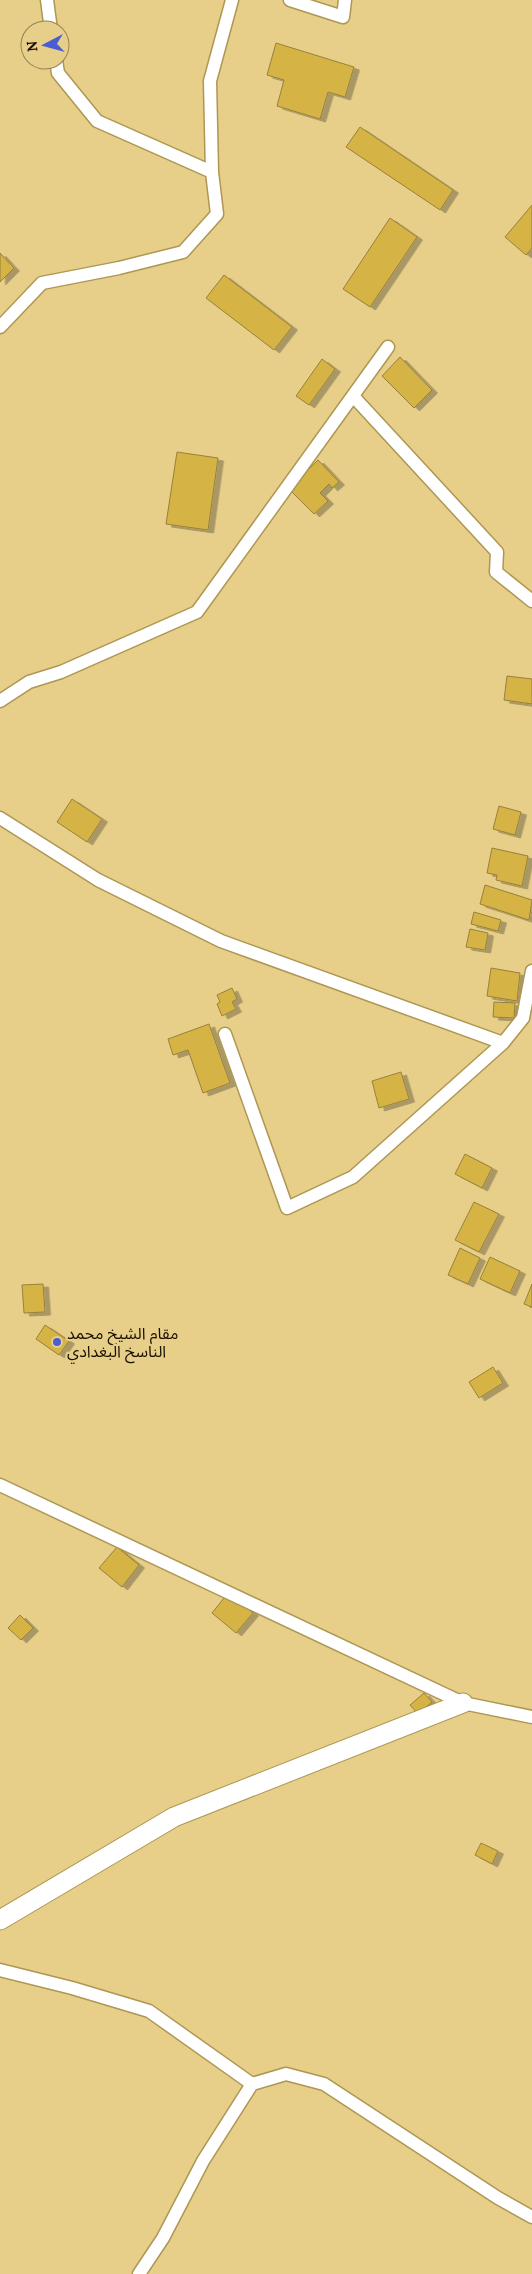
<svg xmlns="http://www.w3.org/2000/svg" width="532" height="2274" viewBox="0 0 532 2274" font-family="Lora,'Noto Sans Arabic',serif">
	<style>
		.building { fill: #d5b345; stroke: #97813c; filter: url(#shadow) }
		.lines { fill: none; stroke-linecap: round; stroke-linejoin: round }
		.street-casing { stroke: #ad9753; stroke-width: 15 }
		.secondary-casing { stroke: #ad9753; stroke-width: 21 }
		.street { stroke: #fff; stroke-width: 12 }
		.secondary { stroke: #fff; stroke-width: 19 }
		.poi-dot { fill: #4a5dd2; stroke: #e7cf8a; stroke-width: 2 }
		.labels { text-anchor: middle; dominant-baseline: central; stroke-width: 4.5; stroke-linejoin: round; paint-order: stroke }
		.poi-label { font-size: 16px; fill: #1a1100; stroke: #e7cf8a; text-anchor: start }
	</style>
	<defs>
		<filter id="shadow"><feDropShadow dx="5.5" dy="3" stdDeviation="0" flood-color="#0004"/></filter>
	</defs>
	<rect width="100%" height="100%" fill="#e7cf8a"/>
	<path class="building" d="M 276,43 L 354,67 L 345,97 L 328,92 L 320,119 L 277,106 L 284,80 L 267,75 Z
		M 360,127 L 453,190 L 440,210 L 346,147 Z
		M 532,205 L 532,248 L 526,255 L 505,237 Z
		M 390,218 L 417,237 L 370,307 L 343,289 Z
		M 0,253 L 14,268 L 0,282 Z
		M 224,275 L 292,327 L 274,350 L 206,298 Z
		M 400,357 L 432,390 L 414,408 L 382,376 Z
		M 322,359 L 335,369 L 309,405 L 296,396 Z
		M 177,452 L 218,458 L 208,530 L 166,524 Z
		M 318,460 L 339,482 L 332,488 L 329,484 L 320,493 L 328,501 L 314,514 L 289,489 Z
		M 507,676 L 532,679 L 532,704 L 504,700 Z
		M 72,799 L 102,819 L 87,842 L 57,822 Z
		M 499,806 L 521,812 L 515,835 L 493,829 Z
		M 492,848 L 528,856 L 522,886 L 496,880 L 497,875 L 487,873 Z
		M 485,885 L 532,900 L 529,920 L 480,904 Z
		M 474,912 L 501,920 L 498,931 L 471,924 Z
		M 470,929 L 488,933 L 485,950 L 466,947 Z
		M 491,968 L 520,973 L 517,1001 L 487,996 Z
		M 232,988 L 237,999 L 232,1002 L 236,1009 L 222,1016 L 217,1004 L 220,1002 L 217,995 Z
		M 494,1002 L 515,1003 L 514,1018 L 493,1017 Z
		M 209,1024 L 230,1083 L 203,1093 L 188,1050 L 173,1055 L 168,1039 Z
		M 401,1072 L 409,1099 L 379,1108 L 372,1081 Z
		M 465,1154 L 492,1168 L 482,1188 L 455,1174 Z
		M 474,1202 L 499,1214 L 479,1252 L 455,1240 Z
		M 460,1248 L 480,1258 L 468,1284 L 448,1275 Z
		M 490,1257 L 520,1271 L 510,1293 L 480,1279 Z
		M 43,1284 L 45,1312 L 24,1313 L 22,1285 Z
		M 532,1284 L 532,1307 L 524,1304 Z
		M 45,1325 L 69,1341 L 59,1355 L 36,1339 Z
		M 493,1367 L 503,1383 L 479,1398 L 469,1382 Z
		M 117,1547 L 139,1565 L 122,1587 L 99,1568 Z
		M 228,1593 L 253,1613 L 236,1633 L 212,1613 Z
		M 20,1615 L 33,1628 L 21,1640 L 8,1628 Z
		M 424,1693 L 432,1702 L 418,1714 L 410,1705 Z
		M 481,1843 L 498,1851 L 492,1864 L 475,1855 Z"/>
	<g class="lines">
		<defs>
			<path id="street" d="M 47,0 L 51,30
				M 290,0 L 343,17 L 345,0
				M 212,172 L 210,81 L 232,0
				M 0,327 L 42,283 L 119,268 L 183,252 L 217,214 L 212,172 L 97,121 L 58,73 L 56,60
				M 353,396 L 497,552 L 496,572 L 532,601
				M 0,701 L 29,682 L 61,672 L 197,612 L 388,347
				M 0,818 L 98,880 L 221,941 L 503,1043
				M 225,1034 L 287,1208 L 353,1177 L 503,1043 L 523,1018 L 532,971
				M 0,1485 L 463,1703 L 532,1717
				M 0,1970 L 72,1988 L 149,2011 L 252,2084 L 203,2161 L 163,2238 L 139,2274
				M 252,2084 L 286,2074 L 324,2084 L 498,2198 L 532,2217"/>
			<path id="secondary" d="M 0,1920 L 174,1817 L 463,1703"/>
		</defs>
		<use href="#street" class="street-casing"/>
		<use href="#secondary" class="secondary-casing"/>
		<use href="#street" class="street"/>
		<use href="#secondary" class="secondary"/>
	</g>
	<circle class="poi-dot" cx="57" cy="1342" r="5"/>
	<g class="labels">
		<g class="poi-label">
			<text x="67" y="1333">مقام الشيخ محمد<tspan x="67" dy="18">الناسخ البغدادي</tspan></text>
		</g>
	</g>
	<g transform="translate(45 45) rotate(264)"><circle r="24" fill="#e7cf8a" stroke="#958353"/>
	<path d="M0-4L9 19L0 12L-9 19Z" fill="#4a5dd2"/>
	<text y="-8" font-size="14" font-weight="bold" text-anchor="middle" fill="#1a1100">N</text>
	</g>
</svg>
